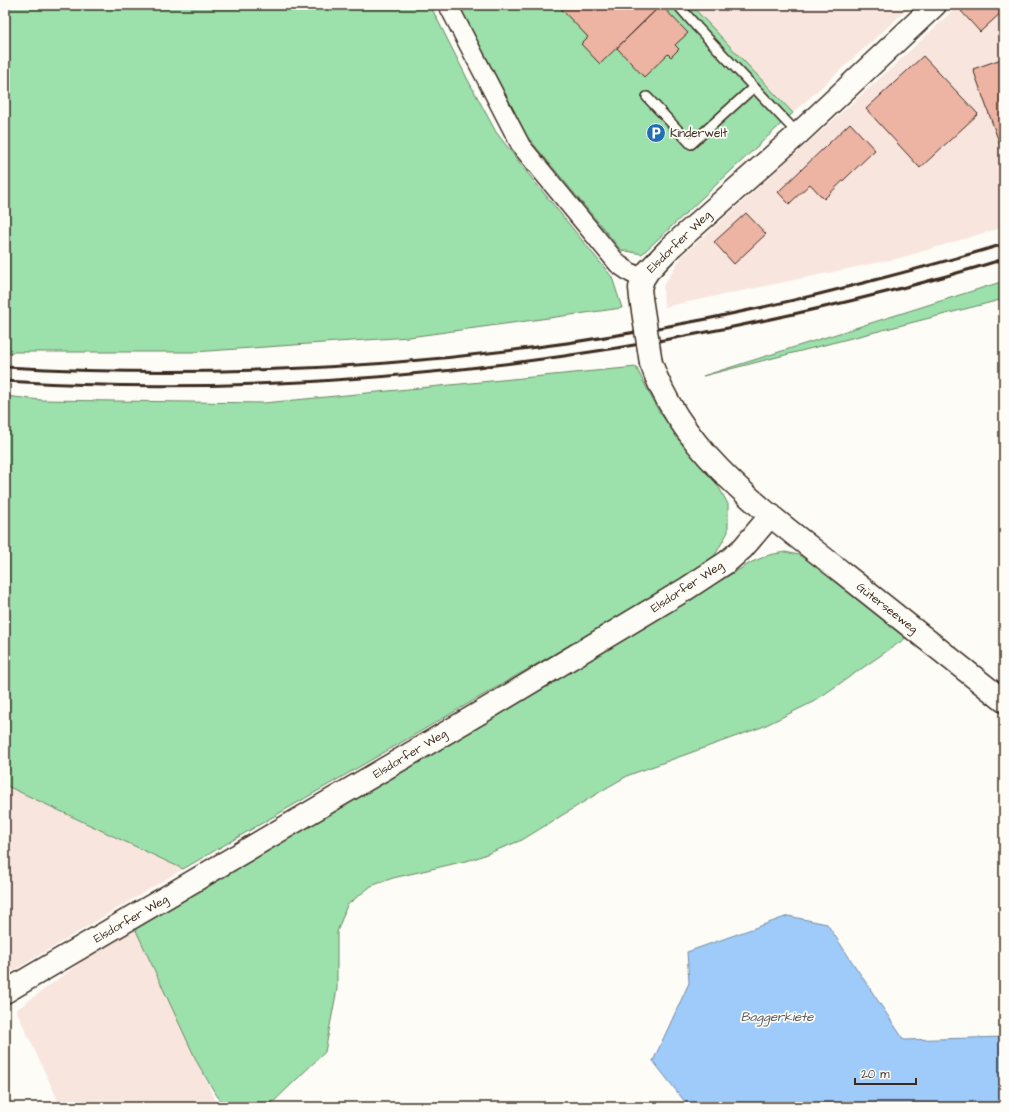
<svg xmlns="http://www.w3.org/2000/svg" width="1009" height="1112" viewBox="0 0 1009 1112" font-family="'Architects Daughter',sans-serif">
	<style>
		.built { fill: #f8e6de }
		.green { fill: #9ce0ab; stroke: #6c8564 }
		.water { fill: #9ecbf9; stroke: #768ba1 }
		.building { fill: #edb4a4; stroke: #3b2a1e }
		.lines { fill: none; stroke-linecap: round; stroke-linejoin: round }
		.lane-casing { stroke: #3b2a1e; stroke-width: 12 }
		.street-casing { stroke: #3b2a1e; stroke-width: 21 }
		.secondary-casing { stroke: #3b2a1e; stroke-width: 25 }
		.lane { stroke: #fdfcf7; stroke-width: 9 }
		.street { stroke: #fdfcf7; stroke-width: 18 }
		.secondary { stroke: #fdfcf7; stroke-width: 22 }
		.rail { stroke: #3b2a1e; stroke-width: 3 }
		.secondary-bridge-casing { stroke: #3b2a1e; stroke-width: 25; stroke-linecap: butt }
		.secondary-bridge { stroke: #fdfcf7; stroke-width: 22 }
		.labels { text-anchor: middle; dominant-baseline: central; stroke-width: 3.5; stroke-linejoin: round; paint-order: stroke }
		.poi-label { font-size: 12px; fill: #3b2a1e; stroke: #fdfcf7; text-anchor: start }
		.street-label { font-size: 12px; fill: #3b2a1e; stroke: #fdfcf7 }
		.water-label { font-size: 13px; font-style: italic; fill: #595a60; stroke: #fdfcf7 }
	</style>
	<rect width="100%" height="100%" fill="#fdfcf7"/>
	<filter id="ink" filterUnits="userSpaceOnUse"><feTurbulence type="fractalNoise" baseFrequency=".025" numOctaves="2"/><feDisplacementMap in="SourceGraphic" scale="8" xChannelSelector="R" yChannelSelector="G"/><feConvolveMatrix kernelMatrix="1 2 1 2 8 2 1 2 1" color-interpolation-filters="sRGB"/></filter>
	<g filter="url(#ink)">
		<path class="built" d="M 691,5 L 912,5 L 793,113 Z
			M 959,5 L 1004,5 L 1004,227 L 900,258 L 664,307 L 663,286 L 682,256 L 890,69 Z
			M 5,785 L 183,869 L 5,976 Z
			M 133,924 L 198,1064 L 219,1107 L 61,1107 L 16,1010 Z"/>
		<path class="green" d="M 5,5 L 430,5 L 468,80 L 496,132 L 526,171 L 612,277 L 622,308 L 409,337 L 194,352 L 5,352 Z
			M 459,5 L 691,5 L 793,113 L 642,254 L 621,250 L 527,136 Z
			M 1004,281 L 1004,299 L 703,376 Z
			M 636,367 L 658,410 L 684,445 L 717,484 L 728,504 L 728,532 L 715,555 L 692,574 L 183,869 L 5,785 L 5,396 L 41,400 L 264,403 Z
			M 785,552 L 799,555 L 812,563 L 906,638 L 813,702 L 762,727 L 629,775 L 608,787 L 522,840 L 474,859 L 393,878 L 371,886 L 347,905 L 337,932 L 337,989 L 325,1052 L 268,1107 L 226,1107 L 215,1093 L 198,1064 L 133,924 L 752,562 L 769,555 Z"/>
		<path class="water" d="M 788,916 L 827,924 L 904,1040 L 1004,1037 L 1004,1107 L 689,1107 L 653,1061 L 689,983 L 687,952 Z"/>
		<path class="building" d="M 565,5 L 661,5 L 600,64 L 581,44 L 588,37 L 561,9 Z
			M 661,5 L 688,33 L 675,45 L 679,49 L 671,57 L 668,54 L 644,77 L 617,48 Z
			M 967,5 L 1004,5 L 1004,10 L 980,32 L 961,11 Z
			M 923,56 L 978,114 L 920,168 L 866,109 Z
			M 1004,58 L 1004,156 L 973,69 Z
			M 850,123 L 875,150 L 824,199 L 810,184 L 789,204 L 778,192 Z
			M 746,213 L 766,234 L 734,264 L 714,242 Z"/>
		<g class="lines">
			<defs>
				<path id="lane" d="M 678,5 L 697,27 L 798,134
					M 647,97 L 691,144 L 754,87"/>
				<path id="street" d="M 448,5 L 521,146 L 618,264 L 631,273 L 643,279"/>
				<path id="secondary" d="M 641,298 L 640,288 L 643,279 L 648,271 L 672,246 L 798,134 L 935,5
					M 651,363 C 683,456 769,514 843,573 C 896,615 950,658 1004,701
					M 5,992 L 483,711 L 686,589 L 727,562 L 743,548 L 771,515"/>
			</defs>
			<use href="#lane" class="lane-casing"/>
			<use href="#street" class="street-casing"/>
			<use href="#secondary" class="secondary-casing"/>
			<use href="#lane" class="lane"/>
			<use href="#street" class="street"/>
			<use href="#secondary" class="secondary"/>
			<path class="rail" d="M 5,367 C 295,383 586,356 867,282 C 913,270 959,258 1004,244
				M 5,381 C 247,396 490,375 728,328 C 821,309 914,287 1004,259"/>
			<defs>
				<path id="secondary-bridge" d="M 641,298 L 651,363"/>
			</defs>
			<use href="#secondary-bridge" class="secondary-bridge-casing"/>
			<use href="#secondary-bridge" class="secondary-bridge"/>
		</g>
	</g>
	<defs>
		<symbol id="parking-disc" viewBox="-11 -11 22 22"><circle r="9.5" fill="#1f6fb2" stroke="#fdfcf7"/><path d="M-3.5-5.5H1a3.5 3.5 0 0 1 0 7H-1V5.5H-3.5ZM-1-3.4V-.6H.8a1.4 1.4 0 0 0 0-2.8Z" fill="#fff"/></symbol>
	</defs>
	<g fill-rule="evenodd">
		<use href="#parking-disc" x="645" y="122" width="22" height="22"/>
	</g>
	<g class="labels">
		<g class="poi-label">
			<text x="670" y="133">Kinderwelt</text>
		</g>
		<g class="street-label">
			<text transform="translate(679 242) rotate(-44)">Elsdorfer Weg</text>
			<text transform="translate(687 587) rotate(-33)">Elsdorfer Weg</text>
			<text transform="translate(887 608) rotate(38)">Güterseeweg</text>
			<text transform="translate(410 754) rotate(-31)">Elsdorfer Weg</text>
			<text transform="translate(131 919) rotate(-30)">Elsdorfer Weg</text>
		</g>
		<g class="water-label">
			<text x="777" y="1017">Baggerkiete</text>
		</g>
	</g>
	<rect width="1009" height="1112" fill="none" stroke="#fdfcf7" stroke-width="20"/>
	<rect x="10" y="10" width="989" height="1092" fill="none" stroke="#3b2a1e" stroke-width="1.5" filter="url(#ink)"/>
	<path d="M855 1078v6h61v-6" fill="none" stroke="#3b2a1e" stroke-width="2"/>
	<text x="861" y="1078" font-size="12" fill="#3b2a1e" stroke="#fdfcf7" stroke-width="3" paint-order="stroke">20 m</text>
</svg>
